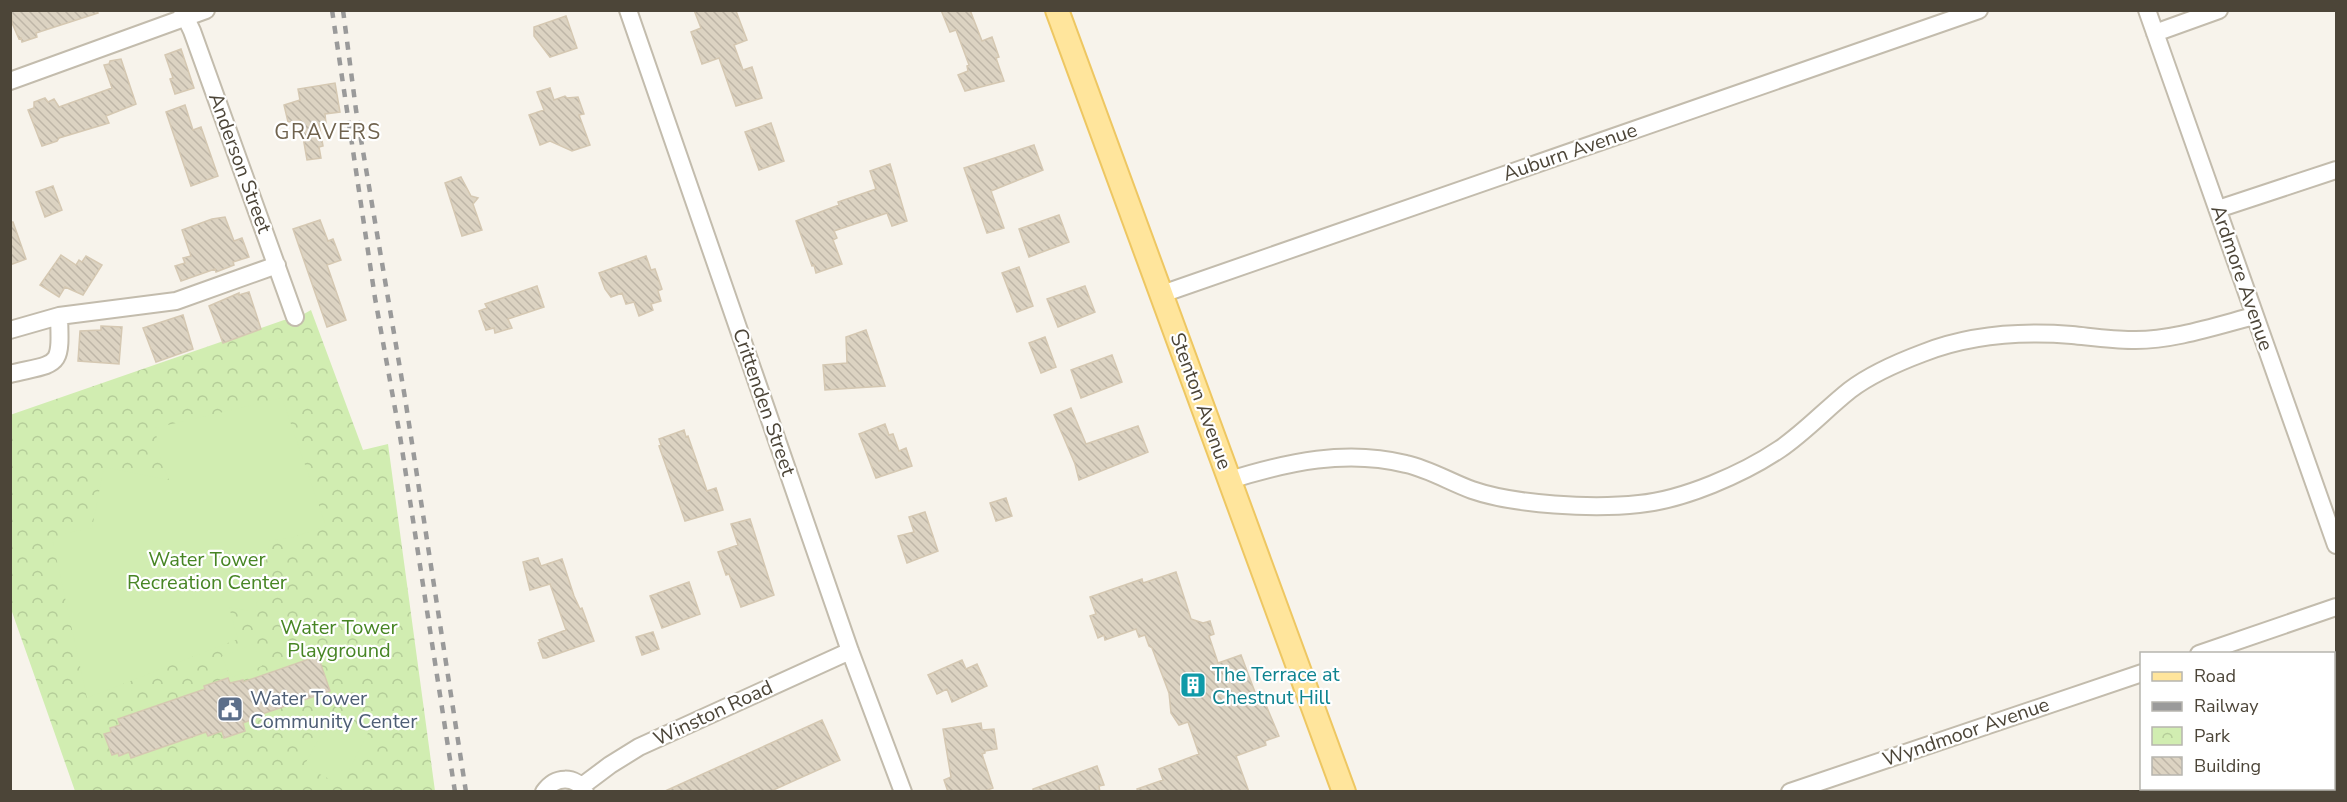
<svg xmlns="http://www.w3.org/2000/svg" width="2347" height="802" viewBox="0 0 2347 802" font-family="'Nunito Sans',sans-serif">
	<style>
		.park { fill: url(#park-crowns) }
		.garden { fill: #d1edb1 }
		.building { fill: url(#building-back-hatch); stroke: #d5c8b2; stroke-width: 1.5 }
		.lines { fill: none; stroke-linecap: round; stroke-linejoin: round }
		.minor-casing { stroke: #c3bcad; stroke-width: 20 }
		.major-casing { stroke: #eec762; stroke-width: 26 }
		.minor { stroke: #fff; stroke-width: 16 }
		.major { stroke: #ffe59c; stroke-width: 22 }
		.rail { stroke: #9a9a9a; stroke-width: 4.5; stroke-dasharray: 8 8; stroke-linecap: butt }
		.labels { text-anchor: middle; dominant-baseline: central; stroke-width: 4.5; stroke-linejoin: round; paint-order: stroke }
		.street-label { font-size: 20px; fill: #4c4538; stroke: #fff }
		.park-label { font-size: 20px; fill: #478524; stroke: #fff }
		.culture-label { font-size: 20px; fill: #0d838f; stroke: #fff; text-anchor: start }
		.service-label { font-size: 20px; fill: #4e5e75; stroke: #fff; text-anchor: start }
		.neighbourhood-label { font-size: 21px; letter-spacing: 1.5px; fill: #70634e; stroke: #fff }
	</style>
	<defs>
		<pattern id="park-crowns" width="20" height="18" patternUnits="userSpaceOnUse" patternTransform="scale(1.5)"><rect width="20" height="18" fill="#d1edb1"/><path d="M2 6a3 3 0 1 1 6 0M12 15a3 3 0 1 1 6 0" fill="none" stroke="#b5cd99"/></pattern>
		<pattern id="building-back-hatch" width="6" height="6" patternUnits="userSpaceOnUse" patternTransform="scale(1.5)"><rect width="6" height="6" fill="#dcd3c2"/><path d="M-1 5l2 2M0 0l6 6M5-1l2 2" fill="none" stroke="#beb6a7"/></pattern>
	</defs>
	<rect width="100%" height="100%" fill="#f7f3eb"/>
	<path class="park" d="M 311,310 L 363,450 L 388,444 L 435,791 L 75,791 L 11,609 L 10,415 L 284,320 L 295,319 Z"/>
	<path class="garden" d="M 282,398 L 326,526 L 294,537 L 270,540 L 255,612 L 229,607 L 238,639 L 87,698 L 52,538 L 75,531 L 92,528 L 104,467 L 169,480 L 161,461 L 155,428 Z
		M 253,644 L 262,666 L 230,678 L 222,656 Z
		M 333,712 L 369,731 L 341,785 L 304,766 Z"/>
	<path class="building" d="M 11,10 L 97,10 L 98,13 L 36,33 L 37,37 L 22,42 L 21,38 L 19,39 L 12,23 Z
		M 694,10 L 736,11 L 747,40 L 734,45 L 743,70 L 752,67 L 762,98 L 736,106 L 719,58 L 702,64 L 691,32 L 701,28 Z
		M 941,10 L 970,10 L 982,41 L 992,37 L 999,57 L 996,58 L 1004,81 L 965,91 L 958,75 L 968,71 L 967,66 L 969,65 L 956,30 L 950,32 Z
		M 566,16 L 577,48 L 550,57 L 534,36 L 534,27 Z
		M 181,49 L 194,88 L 175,94 L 170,79 L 173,78 L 165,55 Z
		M 121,59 L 136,104 L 106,116 L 109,123 L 59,138 L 57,141 L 42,146 L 28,110 L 34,108 L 34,102 L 45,98 L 48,102 L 54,99 L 59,107 L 112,88 L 104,65 L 109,64 L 110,61 Z
		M 335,83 L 340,112 L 325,114 L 326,123 L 319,124 L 323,146 L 319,147 L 321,158 L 307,160 L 300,120 L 288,122 L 284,105 L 300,100 L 298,89 Z
		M 550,88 L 554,100 L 565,96 L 567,98 L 578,97 L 584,114 L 579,115 L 590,145 L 572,151 L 550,141 L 540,145 L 529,115 L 544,110 L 537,92 Z
		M 185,105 L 193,130 L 201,127 L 218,176 L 191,186 L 166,112 Z
		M 771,123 L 784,161 L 759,170 L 745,132 Z
		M 1034,145 L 1043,170 L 991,191 L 1004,228 L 987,233 L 964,168 Z
		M 890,164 L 907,221 L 892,226 L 887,213 L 834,231 L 837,238 L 833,240 L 842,264 L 816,273 L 814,265 L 812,266 L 796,221 L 839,205 L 838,202 L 876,189 L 870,171 Z
		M 461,177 L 471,196 L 478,198 L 473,204 L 482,230 L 462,236 L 445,183 Z
		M 53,186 L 62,210 L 45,217 L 36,192 Z
		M 1059,215 L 1069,242 L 1029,257 L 1019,229 Z
		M 225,217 L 234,241 L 242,238 L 249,257 L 233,262 L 234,265 L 216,272 L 215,269 L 181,281 L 175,266 L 185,263 L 183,258 L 191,256 L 182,230 L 212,219 Z
		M 320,220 L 328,241 L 333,239 L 341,260 L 327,265 L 346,320 L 327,327 L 293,229 Z
		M 10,222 L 13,222 L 26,259 L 10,265 Z
		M 61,255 L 76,265 L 79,260 L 82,262 L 86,256 L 102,265 L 83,295 L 65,287 L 59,297 L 40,285 Z
		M 646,256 L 651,270 L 655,269 L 662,289 L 658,291 L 661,301 L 651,304 L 653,310 L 639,316 L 634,302 L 626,304 L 622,293 L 611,297 L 605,289 L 599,273 Z
		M 1019,267 L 1033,306 L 1017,312 L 1002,273 Z
		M 537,286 L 544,307 L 508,319 L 512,328 L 495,333 L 494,328 L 486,330 L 479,311 L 487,308 L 485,304 Z
		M 1085,286 L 1095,312 L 1058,327 L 1047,299 Z
		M 249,292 L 261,329 L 223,343 L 209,306 L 239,293 L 239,295 Z
		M 183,315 L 193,349 L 156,362 L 143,328 Z
		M 101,326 L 122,327 L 119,364 L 78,361 L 80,331 L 101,330 Z
		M 866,330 L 885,386 L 825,390 L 823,365 L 847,363 L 846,337 Z
		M 1045,337 L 1056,367 L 1041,373 L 1029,343 Z
		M 1112,355 L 1122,382 L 1081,398 L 1071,370 Z
		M 1071,408 L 1086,444 L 1138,426 L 1148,452 L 1079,480 L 1075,464 L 1054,415 Z
		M 885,424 L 889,435 L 893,434 L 899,451 L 906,448 L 912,466 L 876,478 L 859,434 Z
		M 684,430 L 686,437 L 688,436 L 707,491 L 716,488 L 723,510 L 685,521 L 659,446 L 661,445 L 659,439 Z
		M 1006,498 L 1012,516 L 996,521 L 990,503 Z
		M 925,512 L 938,551 L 907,563 L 898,536 L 914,532 L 909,517 Z
		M 750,519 L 774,595 L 741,607 L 729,574 L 726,575 L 718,552 L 738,545 L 731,524 Z
		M 538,558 L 541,566 L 562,559 L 574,596 L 580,609 L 582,608 L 594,641 L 546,658 L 543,658 L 538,643 L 540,642 L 539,640 L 566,630 L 550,584 L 530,590 L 523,562 Z
		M 1176,572 L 1191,619 L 1203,623 L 1210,621 L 1214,634 L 1209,636 L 1218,663 L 1241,655 L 1258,700 L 1263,698 L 1279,736 L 1265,741 L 1266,745 L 1236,756 L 1249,792 L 1138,792 L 1137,789 L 1163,780 L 1159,769 L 1199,754 L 1188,722 L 1179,725 L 1171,713 L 1169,693 L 1152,648 L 1149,646 L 1145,635 L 1139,637 L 1136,629 L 1105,640 L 1104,635 L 1098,638 L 1090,616 L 1096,614 L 1090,597 L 1142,579 L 1143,583 Z
		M 689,582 L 700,614 L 662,628 L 650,596 Z
		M 653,632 L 659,649 L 642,655 L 636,637 Z
		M 318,656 L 330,691 L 256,716 L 256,718 L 243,723 L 245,731 L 224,738 L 222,731 L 208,736 L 206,732 L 131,758 L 129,752 L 119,756 L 118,753 L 112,755 L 104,734 L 111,732 L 110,728 L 120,725 L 118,719 L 205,689 L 204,686 L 228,678 L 230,683 L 243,680 L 243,682 Z
		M 962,660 L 966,669 L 977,664 L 987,686 L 952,702 L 947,689 L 937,694 L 928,675 Z
		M 822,720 L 840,760 L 769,792 L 663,792 Z
		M 981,723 L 982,730 L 994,729 L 997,749 L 985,751 L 985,753 L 982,754 L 993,788 L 982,792 L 948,792 L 944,780 L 951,777 L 943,729 Z
		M 1097,766 L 1104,785 L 1099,786 L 1100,792 L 1033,792 L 1033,789 Z"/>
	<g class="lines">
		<defs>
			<path id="minor" d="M 182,10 L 192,31 L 295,317
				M 628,10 L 850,651 L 903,792
				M 2147,10 L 2336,545
				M 2155,33 L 2219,10
				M 10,81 L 206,10
				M 2218,209 L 2336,170
				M 1162,294 L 1979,10
				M 10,330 L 59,316 L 176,301 L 277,265
				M 10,374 C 60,362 61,369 59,316
				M 1230,480 C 1288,462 1346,449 1406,464 C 1429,469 1450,482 1472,490 C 1515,505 1593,509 1639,504 C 1683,500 1743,474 1780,449 C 1805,432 1826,409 1850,390 C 1871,374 1899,362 1923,353 C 1971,334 2021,331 2072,335 C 2092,337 2112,340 2132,340 C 2171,341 2216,326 2254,316
				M 2199,654 L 2336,607
				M 582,786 L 610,765 L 639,747 L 850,651
				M 544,792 C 555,776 575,775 585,792
				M 1790,792 L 2142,673"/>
			<path id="major" d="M 1057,10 L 1344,792"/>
		</defs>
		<use href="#minor" class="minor-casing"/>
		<use href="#major" class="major-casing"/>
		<use href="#minor" class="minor"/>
		<use href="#major" class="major"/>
		<path class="rail" d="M 332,10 L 375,298 L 400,436 L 455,792
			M 343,10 L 356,110 L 405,398 L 466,792"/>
	</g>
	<defs>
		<symbol id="building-square" viewBox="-11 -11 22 22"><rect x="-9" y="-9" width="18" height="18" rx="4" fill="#0f9aa8" stroke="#fff"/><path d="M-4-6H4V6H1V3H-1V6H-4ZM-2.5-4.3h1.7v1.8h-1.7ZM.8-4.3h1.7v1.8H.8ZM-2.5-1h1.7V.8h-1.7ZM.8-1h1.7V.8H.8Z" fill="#fff"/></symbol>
		<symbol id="civic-square" viewBox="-11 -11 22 22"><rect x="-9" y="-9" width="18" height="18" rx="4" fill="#5c6f8a" stroke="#fff"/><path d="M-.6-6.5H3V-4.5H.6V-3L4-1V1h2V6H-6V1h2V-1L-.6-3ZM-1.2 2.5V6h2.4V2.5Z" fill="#fff"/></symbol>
	</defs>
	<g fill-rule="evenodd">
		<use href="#building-square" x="1178" y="670" width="30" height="30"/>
		<use href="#civic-square" x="215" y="694" width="30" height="30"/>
	</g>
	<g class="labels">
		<g class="street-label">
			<text transform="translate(1570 152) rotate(-19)">Auburn Avenue</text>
			<text transform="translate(240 163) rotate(70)">Anderson Street</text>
			<text transform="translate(2242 278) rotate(71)">Ardmore Avenue</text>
			<text transform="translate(1201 401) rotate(70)">Stenton Avenue</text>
			<text transform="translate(764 402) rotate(71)">Crittenden Street</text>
			<text transform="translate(713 713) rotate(-25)">Winston Road</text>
			<text transform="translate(1966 732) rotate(-19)">Wyndmoor Avenue</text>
		</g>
		<g class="park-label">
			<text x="207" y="559">Water Tower<tspan x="207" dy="23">Recreation Center</tspan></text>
			<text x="339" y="627">Water Tower<tspan x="339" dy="23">Playground</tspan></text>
		</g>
		<g class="culture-label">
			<text x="1212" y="674">The Terrace at<tspan x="1212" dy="23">Chestnut Hill</tspan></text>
		</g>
		<g class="service-label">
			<text x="250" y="698">Water Tower<tspan x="250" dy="23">Community Center</tspan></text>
		</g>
		<g class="neighbourhood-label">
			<text x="328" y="132">GRAVERS</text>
		</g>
	</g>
	<rect width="2347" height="802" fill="none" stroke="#4c4538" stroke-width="24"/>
	<rect x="2140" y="652" width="195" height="138" fill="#ffffff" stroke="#b7b5af" stroke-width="1.5"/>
	<rect x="2152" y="672" width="30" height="9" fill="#ffe59c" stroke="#b7b5af" stroke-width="1.5"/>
	<text x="2194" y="682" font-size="18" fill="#4c4538">Road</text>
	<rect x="2152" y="702" width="30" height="9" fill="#9a9a9a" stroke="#b7b5af" stroke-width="1.5"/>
	<text x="2194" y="712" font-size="18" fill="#4c4538">Railway</text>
	<rect x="2152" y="727" width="30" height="18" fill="url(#park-crowns)" stroke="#b7b5af" stroke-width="1.5"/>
	<text x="2194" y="742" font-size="18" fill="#4c4538">Park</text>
	<rect x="2152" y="757" width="30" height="18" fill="url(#building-back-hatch)" stroke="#b7b5af" stroke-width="1.5"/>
	<text x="2194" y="772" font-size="18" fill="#4c4538">Building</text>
</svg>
